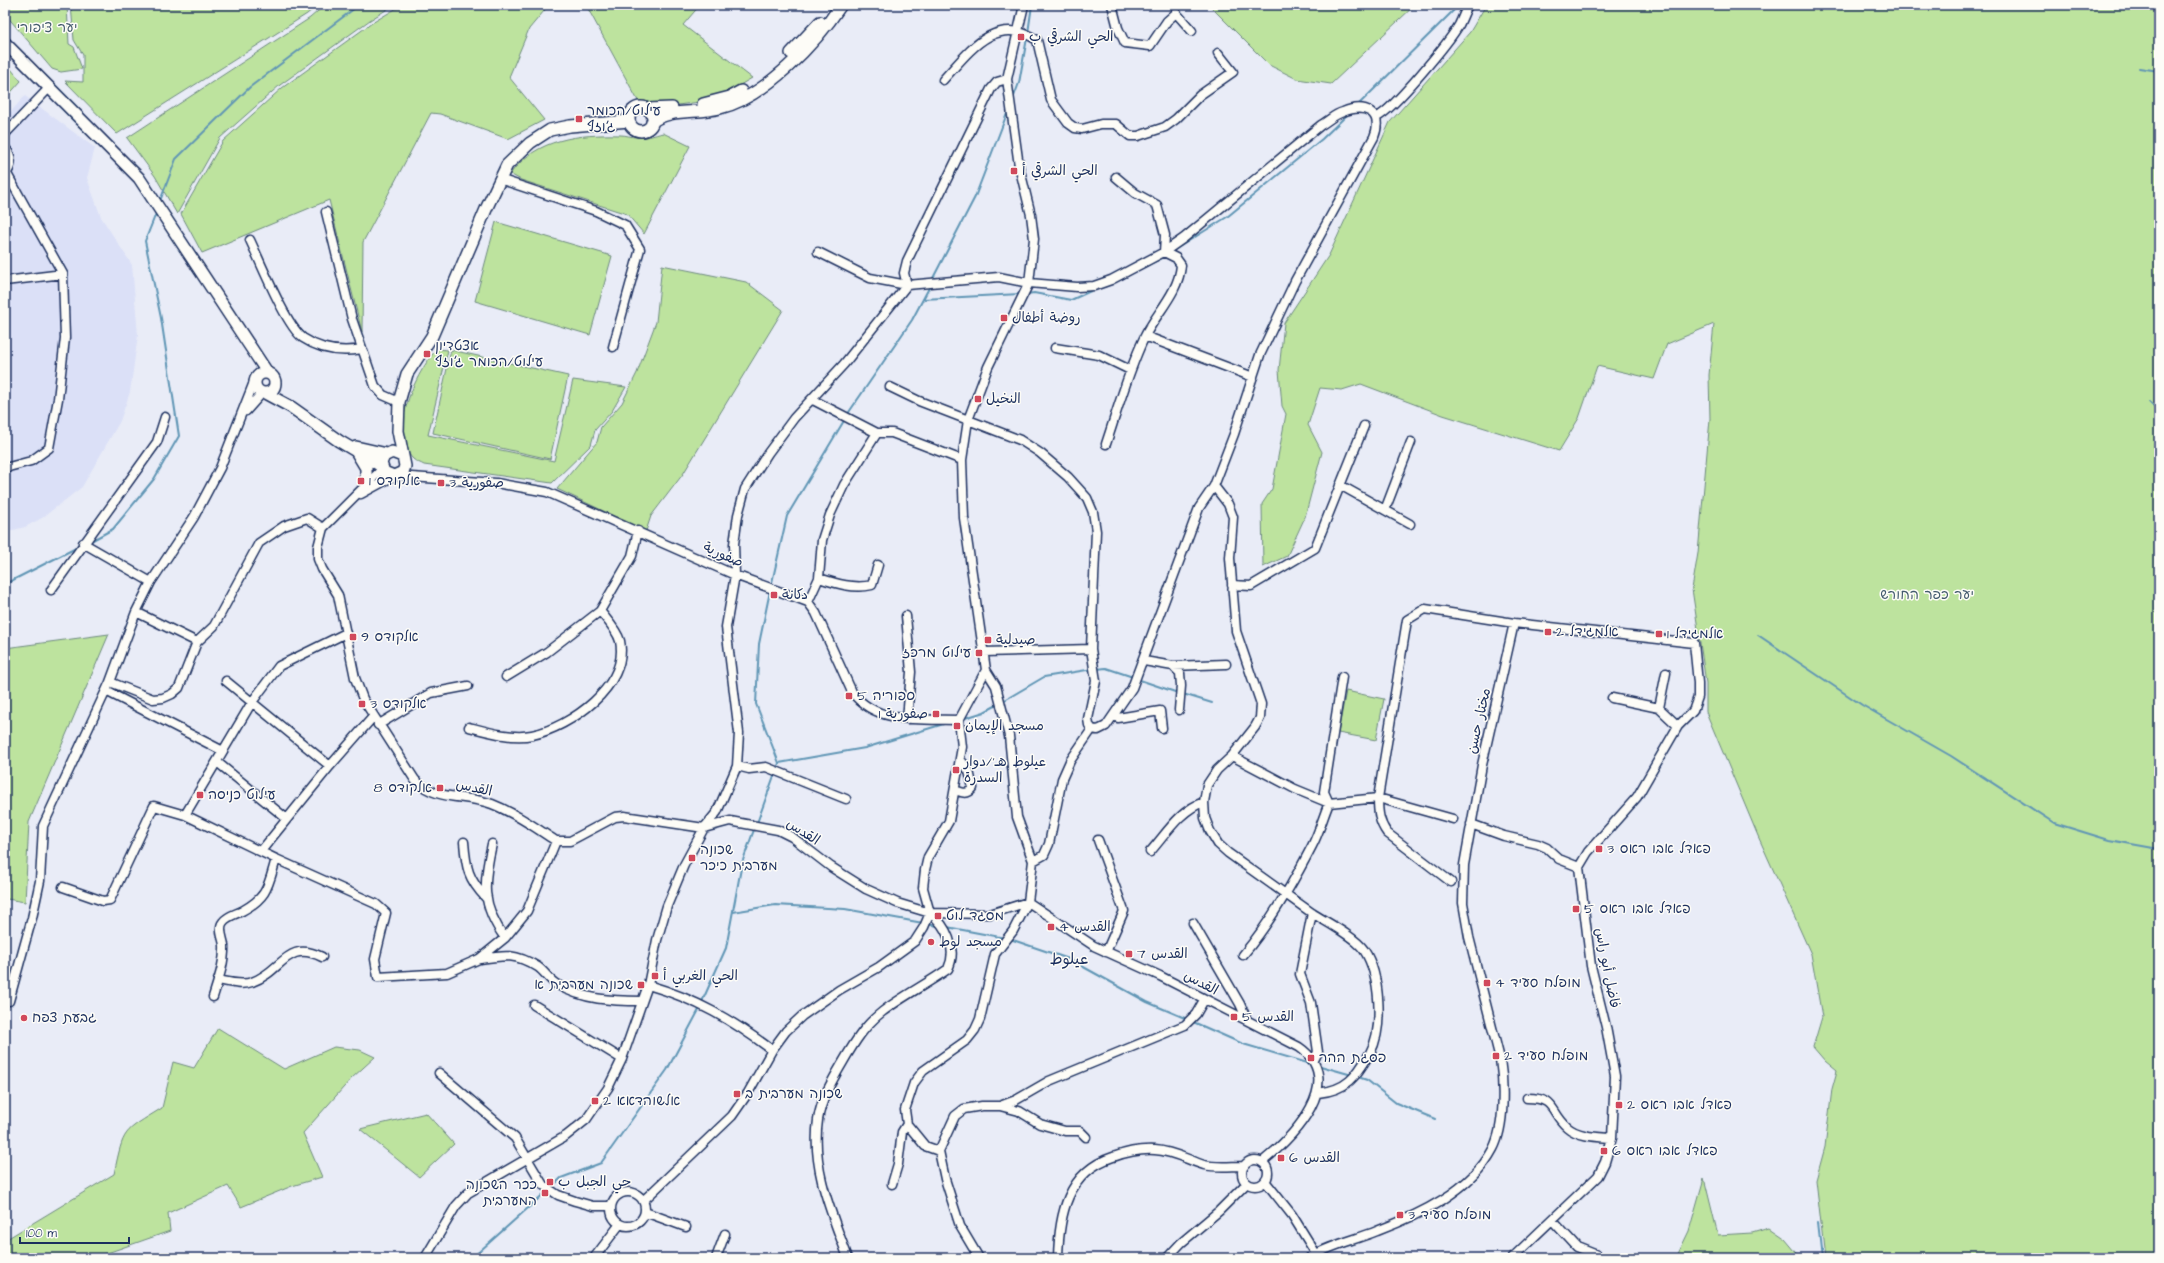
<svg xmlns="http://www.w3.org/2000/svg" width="2164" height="1263" viewBox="0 0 2164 1263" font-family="'Architects Daughter','Playpen Sans Arabic','Playpen Sans Hebrew',sans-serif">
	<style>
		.built { fill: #dbe0f7 }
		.green { fill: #bde39e; stroke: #6c897e }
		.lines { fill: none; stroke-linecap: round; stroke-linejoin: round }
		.stream { stroke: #6196b5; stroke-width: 2 }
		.street-casing { stroke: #1b2f5e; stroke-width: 11 }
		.secondary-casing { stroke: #1b2f5e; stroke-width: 14 }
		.street { stroke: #fdfcf7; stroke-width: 8 }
		.secondary { stroke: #fdfcf7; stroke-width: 11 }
		.poi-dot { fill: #d1495b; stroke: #fdfcf7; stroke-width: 1.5 }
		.labels { text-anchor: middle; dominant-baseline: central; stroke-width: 3; stroke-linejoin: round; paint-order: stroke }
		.park-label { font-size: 14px; fill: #445c6e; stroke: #fdfcf7 }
		.poi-label { font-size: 14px; fill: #1b2f5e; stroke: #fdfcf7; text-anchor: start }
		.street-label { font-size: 14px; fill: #1b2f5e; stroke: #fdfcf7 }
		.quarter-label { font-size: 16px; fill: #1b2f5e; stroke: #fdfcf7 }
	</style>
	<rect width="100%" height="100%" fill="#e9ecf7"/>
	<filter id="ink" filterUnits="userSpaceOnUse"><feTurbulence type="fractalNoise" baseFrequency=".025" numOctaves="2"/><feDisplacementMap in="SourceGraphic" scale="8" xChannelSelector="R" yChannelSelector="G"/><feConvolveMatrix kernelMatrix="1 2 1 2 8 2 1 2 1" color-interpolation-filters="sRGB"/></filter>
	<g filter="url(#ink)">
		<path class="built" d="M 25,96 L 95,148 L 87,178 L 101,217 L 132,265 L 138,335 L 130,392 L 120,421 L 82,487 L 42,518 L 25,527 L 5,532 L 5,118 Z"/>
		<path class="green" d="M 5,5 L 67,5 L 69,44 L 74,47 L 82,69 L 61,72 L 52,69 L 5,14 Z
			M 71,5 L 318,5 L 307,14 L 117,134 L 65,81 L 83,82 L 83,55 L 74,40 Z
			M 325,5 L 394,5 L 370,20 L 280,85 L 220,138 L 177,214 L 155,176 L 127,138 L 310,18 Z
			M 402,5 L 549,5 L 529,29 L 509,77 L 544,120 L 508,139 L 440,114 L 431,113 L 363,242 L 362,332 L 329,200 L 202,253 L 181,214 L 223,141 L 282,88 L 372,23 Z
			M 586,5 L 700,5 L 683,25 L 752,78 L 721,96 L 699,102 L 643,110 Z
			M 1209,5 L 1415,5 L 1331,84 L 1297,79 L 1269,65 Z
			M 1486,5 L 2159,5 L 2159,1258 L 1825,1258 L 1816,1180 L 1825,1147 L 1832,1089 L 1837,1071 L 1825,1061 L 1813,1047 L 1822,1017 L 1811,954 L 1758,836 L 1706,712 L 1706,683 L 1692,589 L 1698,553 L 1710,419 L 1709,375 L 1714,324 L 1667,344 L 1654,379 L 1597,366 L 1579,418 L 1559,451 L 1443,415 L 1361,384 L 1342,390 L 1320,388 L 1308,425 L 1322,452 L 1305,517 L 1287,556 L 1263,567 L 1262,504 L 1272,489 L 1286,414 L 1282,406 L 1279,370 L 1284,323 L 1329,255 L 1390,122 L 1470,32 Z
			M 5,62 L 21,81 L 5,99 Z
			M 663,133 L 690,146 L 644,234 L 627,214 L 521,180 L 510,174 C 537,138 579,134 621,135 C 626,135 631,137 636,137 C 645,139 654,135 663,133 Z
			M 496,222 L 612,256 L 590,335 L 475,301 Z
			M 662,265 L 746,282 L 783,310 L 683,474 L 651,516 L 646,531 L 557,489 L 597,442 L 601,427 L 622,403 L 637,373 L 656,322 Z
			M 437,349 L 448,350 L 428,435 L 554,461 L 573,380 L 626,387 L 612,411 L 595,430 L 591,445 L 552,483 L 424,465 C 421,463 416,462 413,459 C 387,432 416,372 437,349 Z
			M 451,350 L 568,376 L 550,459 L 433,433 Z
			M 109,634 L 29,822 L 25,902 L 7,899 L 5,905 L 5,648 Z
			M 1346,691 L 1384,699 L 1376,740 L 1338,733 Z
			M 218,1028 L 284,1069 L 334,1047 L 360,1050 L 375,1057 L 352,1078 L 303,1133 L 322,1177 L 292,1186 L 241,1207 L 228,1186 L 168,1213 L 170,1231 L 93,1258 L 5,1258 L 5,1240 L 114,1174 C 124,1128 122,1133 162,1108 L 173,1062 L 194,1068 Z
			M 426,1113 L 454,1144 L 419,1177 L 360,1129 Z
			M 1704,1178 L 1718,1235 L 1752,1233 L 1769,1228 L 1785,1239 L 1801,1258 L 1676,1258 L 1689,1231 Z"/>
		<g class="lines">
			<path class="stream" d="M 1028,33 L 1032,5
				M 2139,68 L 2159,71
				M 1013,99 L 1019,83 L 1027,38
				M 1356,107 L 1459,5
				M 160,201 L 176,159 L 250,87 L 359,5
				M 1171,252 L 1227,217 L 1322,139 L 1348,114
				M 1138,270 L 1162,258
				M 932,280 L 975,197 L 1008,111
				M 1027,294 L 1034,293 L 1071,300 L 1095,289
				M 923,299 L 1020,294
				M 2149,402 L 2159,412
				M 847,415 L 912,320 L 930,286
				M 91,541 L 113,529 L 154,479 L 179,436 L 161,318 L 145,241 L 157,211
				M 5,584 L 78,547
				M 771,587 L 787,516 L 845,419
				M 770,591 L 759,644 L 756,704 L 779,763 L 777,769
				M 1758,635 L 1862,705 L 1951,756 L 2054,823 L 2109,840 L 2159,849
				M 1097,669 L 1106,668 L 1133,677
				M 1137,679 L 1178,693
				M 1183,694 L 1212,703
				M 1003,701 L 1044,677 L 1093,669
				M 962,719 L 984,712 L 999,704
				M 779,763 L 865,748 L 947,723
				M 757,823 L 775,773
				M 733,912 L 775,905 L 845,909 L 923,923
				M 927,924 L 938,926
				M 947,927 L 1005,938
				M 1010,939 L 1069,959 L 1147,1002 L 1187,1019
				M 701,1004 L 726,948 L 742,863 L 755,827
				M 1191,1021 L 1243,1044 L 1311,1064
				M 1317,1065 L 1352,1075
				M 1358,1077 L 1367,1080 L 1396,1103 L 1435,1119
				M 552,1187 L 561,1178 L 601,1163 L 667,1070 L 700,1008
				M 1818,1223 L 1822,1258
				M 472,1258 L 547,1191"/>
			<defs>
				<path id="street" d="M 1024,5 L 1007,79 L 1019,166 L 1031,215 L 1034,239 L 1029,283 L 988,367 L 968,420 L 962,460 L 964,518 L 986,670 L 996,686 L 1009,736 L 1017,817 L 1033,861 L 1028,902 L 1013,931 L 995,954 L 980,1019 L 975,1030 L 967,1040 L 923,1071 L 914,1083 L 905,1110 L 907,1124 L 925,1146 L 939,1151 L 955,1116 L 964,1109 L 982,1106 L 1000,1106 L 1016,1100 L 1049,1081 L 1185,1025 L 1196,1014 L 1204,1000
					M 1112,5 L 1118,28 L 1125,43 L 1150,46 L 1167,21 L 1176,13 L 1192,31
					M 943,80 C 969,52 995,13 1037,40 L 1051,100 L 1068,123 L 1075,128 L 1082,129 L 1101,124 L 1116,124 L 1130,136 L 1138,136 L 1165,127 L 1176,119 L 1200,95 L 1233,72 L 1218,53
					M 1377,117 C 1393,110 1449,42 1459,25 C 1462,19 1465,11 1468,5
					M 5,134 L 50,87
					M 5,148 C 13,156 12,167 5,175
					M 7,174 L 63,274
					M 499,179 L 596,211 L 625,225 L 640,249 L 613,347
					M 326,212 L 352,319 L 375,386 L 383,395 L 399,402
					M 250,240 C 260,261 286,326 303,338 C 321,350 340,353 362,349
					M 818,252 L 870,278 L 907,285 L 999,277 L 1029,283 L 1077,287 L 1094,286 L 1111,280 L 1164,252 L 1184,238 L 1321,125 C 1328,121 1335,114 1343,112 C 1365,103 1384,112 1374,137 L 1295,281 L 1260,355 L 1234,434 L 1214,486 L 1199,508 L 1132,688 L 1106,726 L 1098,730 L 1092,729
					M 5,281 L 63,274 L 65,338 L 58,399 L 49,448 L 31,461 L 5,468
					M 1145,336 L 1253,377
					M 1055,348 L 1099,355 L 1130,370
					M 890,387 L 919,401 L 1020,440 L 1040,453 L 1068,477 L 1087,498 L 1093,512 L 1096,531 L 1091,649 L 1096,681 L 1088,719 L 1089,725 L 1092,729 L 1070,761 L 1062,779 L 1049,844 L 1044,855 L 1033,861
					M 813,400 L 877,433
					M 246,411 L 262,393
					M 1106,444 C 1118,408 1128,372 1144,338 C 1155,314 1179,293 1181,265 L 1176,258 L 1164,252 L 1165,235 L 1157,205 L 1135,193 L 1116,177
					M 382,469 L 323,528 L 318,547 L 318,559 L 322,569 L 338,595 L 355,678 L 363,699 L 415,780 C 438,802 465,794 492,804 C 515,813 536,828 556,841 L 570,841 L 615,817 L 624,816 L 704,828 L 730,821 L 778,830 L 792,837 L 831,867 L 866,889 L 897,903 L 930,913 L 990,914 L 1028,902 L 1094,946 L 1160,976 L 1299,1047 C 1348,1081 1293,1137 1262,1162
					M 397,476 L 496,483 L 547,492 L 735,575 L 808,602 L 816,613 L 852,692 C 876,725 923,719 959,720
					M 1340,485 L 1410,524
					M 1214,486 L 1228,504 L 1233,517 L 1230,558 L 1236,631 L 1261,704 L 1260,718 L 1255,727 L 1232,756 L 1217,770 L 1207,785 L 1204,802 L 1205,818 L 1210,831 L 1218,844 L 1228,853 C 1256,873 1284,893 1312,913 C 1326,922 1354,936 1364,950 C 1380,974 1384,1028 1370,1053 C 1356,1077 1347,1090 1318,1093
					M 361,494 L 394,476
					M 1385,510 L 1411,442
					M 83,543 L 151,582
					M 819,578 C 837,584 854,589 872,585 L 878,565
					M 1232,585 L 1251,586 L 1315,548 L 1364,426
					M 51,590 L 157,442 L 165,417
					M 808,602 L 819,578 L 822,540 L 830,515 L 844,485 L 877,433 L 892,433 L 962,460
					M 136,612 L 197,642
					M 906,616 L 911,672 L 907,719
					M 984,652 L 1091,649
					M 1144,661 L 1173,666 L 1226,664
					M 1173,666 L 1180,673 L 1181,686 L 1179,710
					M 506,677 L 547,652 L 600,611 L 632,556 L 638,531
					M 226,681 L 330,766
					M 110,682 L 136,612 L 151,582 L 194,517 L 220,468 L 254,382
					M 106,691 L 223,751
					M 1612,698 L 1659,708 L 1678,726
					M 1659,708 L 1666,673
					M 1114,716 L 1118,718 L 1160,711 L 1162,728
					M 378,725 L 431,693 L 468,686
					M 469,727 C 488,732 512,739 532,735 C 570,727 629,686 620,641 C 617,630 607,620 600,611
					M 1232,756 L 1295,789 L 1329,803 L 1378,798 L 1453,819
					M 217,762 L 287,819
					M 737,766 L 749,769 L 766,767 L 846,799
					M 955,790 C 963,793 968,795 973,788 L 969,771 L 960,759
					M 185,815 L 276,859 L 376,904 L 386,913 L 375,959 L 378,977 L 447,973 L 479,959 L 505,938 L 527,911 L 556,841
					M 1471,824 L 1504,836 L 1538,844 L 1547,848 L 1559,859 L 1579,867
					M 1098,840 L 1124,911 L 1106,952
					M 464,842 C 466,868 468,879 486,898
					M 492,844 C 483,883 481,905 505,938
					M 261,851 L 330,766 L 373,717
					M 1150,852 C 1166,834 1180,810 1204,802
					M 1451,882 L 1387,833 C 1379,822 1378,812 1378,798 L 1407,620 L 1425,609 L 1514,623 L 1694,643 L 1698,683 L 1698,697 L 1693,711 L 1678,726 L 1637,797 L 1588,852 L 1579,867 L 1591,966 L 1606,1027 L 1615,1076 L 1612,1138 L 1605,1162 L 1598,1176 L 1512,1258
					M 63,887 L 103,901 L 110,900 L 154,806 L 185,815 L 252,702 L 279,666 L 346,633
					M 1312,913 L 1300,974 L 1311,1003 L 1318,1052 L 1314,1060
					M 1193,923 L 1240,1004 L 1247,1020
					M 1243,955 C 1270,923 1293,883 1312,846 C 1319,833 1323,817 1329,803 L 1324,792 L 1342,677
					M 480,959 C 505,955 515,953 538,967 C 545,972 549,980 556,984 C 583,1000 612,1001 642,1001
					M 218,980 C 228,982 242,986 252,982 C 282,972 286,939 322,957
					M 648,985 C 696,999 732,1020 772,1050
					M 213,997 C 218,981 225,962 224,945 C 223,938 218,928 223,922 C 227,916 236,914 242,911 C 268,897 268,886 276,859
					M 9,1001 L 32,918 L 40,881 L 43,826 L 110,682 L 153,699 L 163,698 L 172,694 L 179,688 L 197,642 L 214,626 L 259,543 L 284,526 L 307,518 L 323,528
					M 534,1005 L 622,1059
					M 439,1073 L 515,1138 L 543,1185 L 558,1195 L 575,1201 L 593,1206 L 611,1206
					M 1527,1098 C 1557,1098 1549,1111 1567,1127 C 1578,1137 1598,1137 1612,1138
					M 1000,1106 L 1019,1111 L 1040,1124 L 1065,1131 L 1080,1131 L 1086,1137
					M 939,1151 L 945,1179 L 960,1226 L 979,1258
					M1242 1173a13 13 0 1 1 26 0a13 13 0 1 1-26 0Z
					M 1265,1181 L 1292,1215 L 1318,1257
					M 892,1184 L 898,1164 L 902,1132 L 907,1124
					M611 1209a17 17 0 1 1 34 0a17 17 0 1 1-34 0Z
					M 643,1201 L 732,1116 L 748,1093 L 772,1050 L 786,1031 L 802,1016 L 839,990 L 879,967 L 915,941 L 924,927 L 930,913 L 923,888 L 925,870 L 928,857 L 949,821 L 962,747 L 959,720 L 986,670
					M 645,1212 L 686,1227
					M 1553,1221 L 1577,1247 L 1597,1255
					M 425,1258 L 456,1206 L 468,1193 L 566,1136 L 586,1120 L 608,1088 L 622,1059 L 648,985 L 657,940 L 667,906 L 684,865 L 704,828 L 717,812 L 737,766 L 739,733 L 726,627 L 735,575 L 734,544 L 738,515 L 745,489 L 768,453 L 794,418 L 844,364 L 907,285 L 904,273 L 907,261 L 991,89 L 997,82 L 1007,79
					M 594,1258 L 620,1224
					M 716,1258 L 725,1234
					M 848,1258 C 832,1214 811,1168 818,1120 C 821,1099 833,1079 843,1062 C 854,1043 865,1025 882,1012 C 903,996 927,984 948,969 C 958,949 946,925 930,913
					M 1058,1258 C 1059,1215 1067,1172 1113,1157 C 1127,1152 1140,1149 1155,1150 C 1173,1151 1188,1160 1204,1165 C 1217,1168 1231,1166 1244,1166
					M 1167,1258 L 1181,1243 L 1219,1211 L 1247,1183
					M 1309,1258 C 1329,1245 1355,1240 1377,1231 C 1419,1215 1471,1191 1493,1149 C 1505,1126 1504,1084 1500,1059 L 1469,937 L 1463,903 L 1464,865 L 1482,765 L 1514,623"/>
				<path id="secondary" d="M 5,43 L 139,178 L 267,372
					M 791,53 L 820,22
					M 703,104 L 730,97 L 741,91
					M629 119a12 12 0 1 1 24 0a12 12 0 1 1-24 0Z
					M 647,109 L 672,108
					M 652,122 C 669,108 698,114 720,108 C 765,97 816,43 841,5
					M255 383a10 10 0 1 1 20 0a10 10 0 1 1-20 0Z
					M 265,393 L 291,407 L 339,441 L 381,466
					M 356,447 L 387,454
					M 357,453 L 366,468 L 366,486
					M 402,456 L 392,452 L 384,456 L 381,463 L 384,472 L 394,476 L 403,472 L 405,466 L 398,431 L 399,402 L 407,374 L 432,336 L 487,207 L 507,165 L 530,143 L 550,130 L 570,126 L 629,121"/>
			</defs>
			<use href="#street" class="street-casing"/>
			<use href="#secondary" class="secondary-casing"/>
			<use href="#street" class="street"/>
			<use href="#secondary" class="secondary"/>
		</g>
	</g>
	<g class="poi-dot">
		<rect x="1017" y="33" width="8" height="8" rx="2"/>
		<rect x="575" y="115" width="8" height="8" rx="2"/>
		<rect x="1010" y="167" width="8" height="8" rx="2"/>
		<rect x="1000" y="314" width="8" height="8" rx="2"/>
		<rect x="423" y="350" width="8" height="8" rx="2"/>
		<rect x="974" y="395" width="8" height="8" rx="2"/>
		<rect x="357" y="477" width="8" height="8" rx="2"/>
		<rect x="437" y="479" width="8" height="8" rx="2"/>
		<rect x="770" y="591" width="8" height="8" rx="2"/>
		<rect x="1544" y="628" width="8" height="8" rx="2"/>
		<rect x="1655" y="630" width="8" height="8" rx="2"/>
		<rect x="349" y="633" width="8" height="8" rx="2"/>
		<rect x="984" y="636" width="8" height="8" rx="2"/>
		<rect x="975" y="649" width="8" height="8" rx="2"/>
		<rect x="845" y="692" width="8" height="8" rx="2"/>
		<rect x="358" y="700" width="8" height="8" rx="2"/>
		<rect x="932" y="710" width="8" height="8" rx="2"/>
		<rect x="953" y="722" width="8" height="8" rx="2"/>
		<rect x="952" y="766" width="8" height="8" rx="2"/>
		<rect x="436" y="784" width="8" height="8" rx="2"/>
		<rect x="196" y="791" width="8" height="8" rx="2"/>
		<rect x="1595" y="845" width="8" height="8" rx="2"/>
		<rect x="688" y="854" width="8" height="8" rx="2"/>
		<rect x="1572" y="905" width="8" height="8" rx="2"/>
		<rect x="934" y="912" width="8" height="8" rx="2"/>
		<rect x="1047" y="923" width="8" height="8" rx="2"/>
		<circle cx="931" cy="942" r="4"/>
		<rect x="1125" y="950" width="8" height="8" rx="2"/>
		<rect x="651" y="972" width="8" height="8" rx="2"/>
		<rect x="1483" y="979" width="8" height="8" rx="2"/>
		<rect x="637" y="981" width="8" height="8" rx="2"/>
		<rect x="1230" y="1013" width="8" height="8" rx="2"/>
		<circle cx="24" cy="1018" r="4"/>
		<rect x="1492" y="1052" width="8" height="8" rx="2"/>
		<rect x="1307" y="1054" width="8" height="8" rx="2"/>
		<rect x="733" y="1090" width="8" height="8" rx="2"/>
		<rect x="591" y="1097" width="8" height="8" rx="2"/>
		<rect x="1615" y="1101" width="8" height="8" rx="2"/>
		<rect x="1600" y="1147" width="8" height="8" rx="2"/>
		<rect x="1277" y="1154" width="8" height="8" rx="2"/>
		<rect x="546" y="1178" width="8" height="8" rx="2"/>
		<rect x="541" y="1189" width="8" height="8" rx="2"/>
		<rect x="1396" y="1211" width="8" height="8" rx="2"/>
	</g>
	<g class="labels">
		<g class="park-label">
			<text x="47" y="28">יער ציפורי</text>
			<text x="1927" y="595">יער כפר החורש</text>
		</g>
		<g class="poi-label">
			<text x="1029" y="37">الحي الشرقي ب</text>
			<text x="587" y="111">עילוט/הכומר<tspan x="587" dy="16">ג׳וזף</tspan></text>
			<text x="1022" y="171">الحي الشرقي أ</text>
			<text x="1012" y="318">روضة أطفال</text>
			<text x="435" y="346">אצטדיון<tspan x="435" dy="16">עילוט/הכומר ג׳וזף</tspan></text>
			<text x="986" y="399">النخيل</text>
			<text x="369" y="481">אלקודס 1</text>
			<text x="449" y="483">صفورية 3</text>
			<text x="782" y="595">دكانة</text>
			<text x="1556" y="632">אלמגידל 2</text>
			<text x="1667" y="634">אלמגידל 1</text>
			<text x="361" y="637">אלקודס 9</text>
			<text x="996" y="640">صيدلية</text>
			<text x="971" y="653" text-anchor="end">עילוט מרכז</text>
			<text x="857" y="696">ספוריה 5</text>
			<text x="370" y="704">אלקודס 3</text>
			<text x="928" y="714" text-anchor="end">صفورية 1</text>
			<text x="965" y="726">مسجد الإيمان</text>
			<text x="964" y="762">عيلوط هـ‘/دوار<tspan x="964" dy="16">السدرة</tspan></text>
			<text x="432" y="788" text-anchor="end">אלקודס 8</text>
			<text x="208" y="795">עילוט כניסה</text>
			<text x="1607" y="849">פאדל אבו ראס 3</text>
			<text x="700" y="850">שכונה<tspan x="700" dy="16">מערבית כיכר</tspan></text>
			<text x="1584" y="909">פאדל אבו ראס 5</text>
			<text x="946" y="916">מסגד לוט</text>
			<text x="1059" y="927">القدس 4</text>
			<text x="939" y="942">مسجد لوط</text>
			<text x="1137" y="954">القدس 7</text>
			<text x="663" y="976">الحي الغربي أ</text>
			<text x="1495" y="983">מופלח סעיד 4</text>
			<text x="633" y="985" text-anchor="end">שכונה מערבית א</text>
			<text x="1242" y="1017">القدس 5</text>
			<text x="32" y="1018">גבעת צפח</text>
			<text x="1504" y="1056">מופלח סעיד 2</text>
			<text x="1319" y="1058">פסגת ההר</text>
			<text x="745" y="1094">שכונה מערבית ב</text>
			<text x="603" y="1101">אלשוהדאא 2</text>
			<text x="1627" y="1105">פאדל אבו ראס 2</text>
			<text x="1612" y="1151">פאדל אבו ראס 6</text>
			<text x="1289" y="1158">القدس 6</text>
			<text x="558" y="1182">حي الجبل ب</text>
			<text x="537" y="1185" text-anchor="end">ככר השכונה<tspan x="537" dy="16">המערבית</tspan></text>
			<text x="1408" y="1215">מופלח סעיד 3</text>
		</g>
		<g class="street-label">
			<text transform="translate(723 555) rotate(24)">صفورية</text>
			<text transform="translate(1479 721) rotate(-77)">مختار حسن</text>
			<text transform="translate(474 788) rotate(12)">القدس</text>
			<text transform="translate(803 832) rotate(33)">القدس</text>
			<text transform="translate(1607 968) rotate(79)">فاضل أبو راس</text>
			<text transform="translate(1201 983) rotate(28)">القدس</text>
		</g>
		<g class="quarter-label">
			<text x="1069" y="959">عيلوط</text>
		</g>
	</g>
	<rect width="2164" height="1263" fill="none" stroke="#fdfcf7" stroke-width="20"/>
	<rect x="10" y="10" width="2144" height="1243" fill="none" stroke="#1b2f5e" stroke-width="1.5" filter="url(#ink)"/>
	<path d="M20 1237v6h109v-6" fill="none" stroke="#1b2f5e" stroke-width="2"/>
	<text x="26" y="1237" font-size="12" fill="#1b2f5e" stroke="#fdfcf7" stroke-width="3" paint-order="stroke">100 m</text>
</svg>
